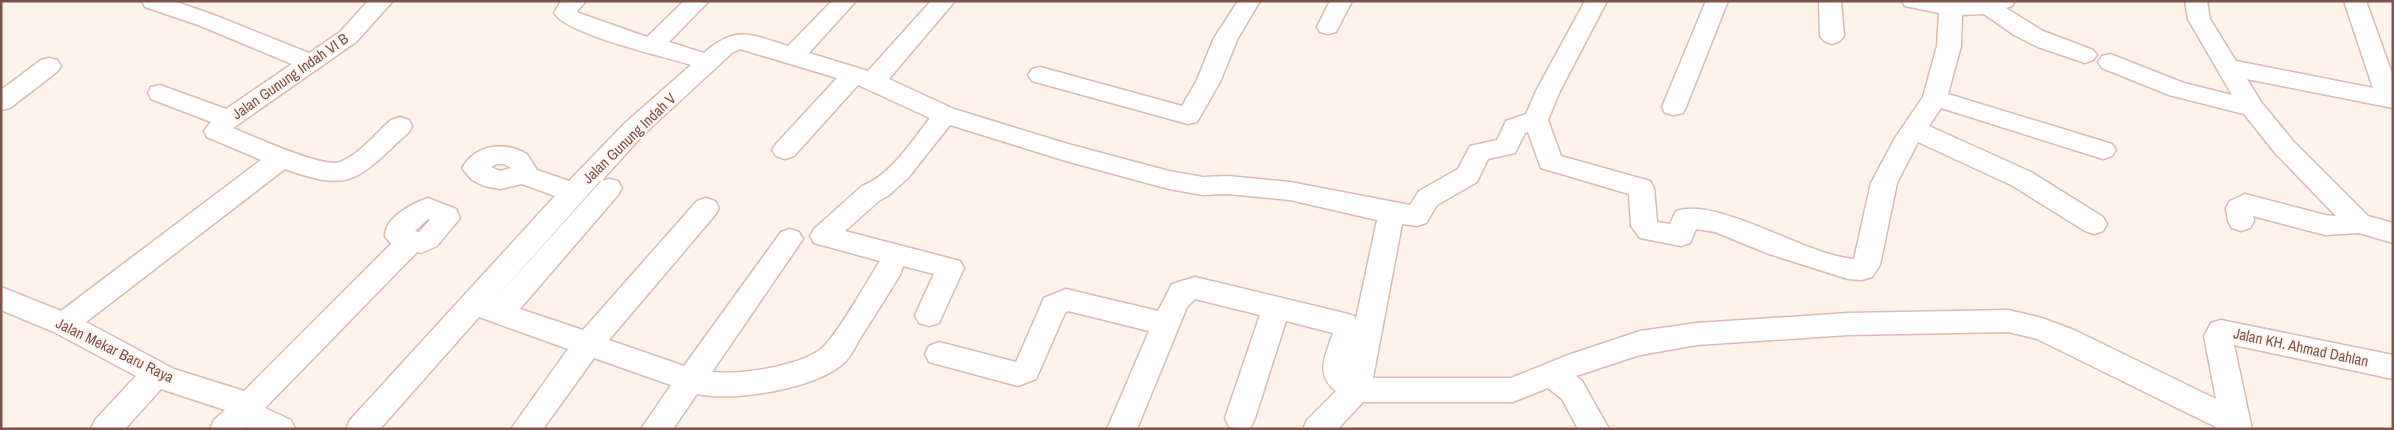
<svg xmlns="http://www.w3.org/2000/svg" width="2394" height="430" viewBox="0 0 2394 430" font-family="'Archivo Narrow',sans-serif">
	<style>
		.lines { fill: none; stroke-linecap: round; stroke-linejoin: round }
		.minor-casing { stroke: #d8bcb2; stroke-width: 3 }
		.minor { fill: #fff; fill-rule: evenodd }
		.labels { text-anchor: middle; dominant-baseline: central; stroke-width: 4; stroke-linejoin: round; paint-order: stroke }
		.street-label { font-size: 15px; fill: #7e5249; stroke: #fff8f2 }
	</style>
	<rect width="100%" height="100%" fill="#fef3ea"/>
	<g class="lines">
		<defs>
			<path id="minor" d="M 142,1 L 174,1 L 214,15 L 309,53 L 340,32 L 368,1 L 393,1 L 356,42 L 233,128 C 252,136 324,169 340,162 C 359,155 376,133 391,120 L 400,117 L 409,120 L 412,126 L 409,132 C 358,178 354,194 285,169 L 86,322 L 174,369 L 244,391 L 391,244 L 385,236 C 385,217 413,203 428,198 L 456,209 L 460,218 L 437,246 L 421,253 L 417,252 L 265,408 L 291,420 L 295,429 L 250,429 L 246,427 L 245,429 L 210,429 L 214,420 L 225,410 L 161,389 L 125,429 L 91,429 L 95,420 L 136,376 L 54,332 L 1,310 L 1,287 L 61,311 L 261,160 L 207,137 L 204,131 L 211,122 L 151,99 L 148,93 L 151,87 L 160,85 L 226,109 L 292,64 L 198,25 L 145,7 ZM 428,219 L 430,220 L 419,232 L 415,231 Z
				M 561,1 L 586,1 L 577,11 L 579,13 L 647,37 L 684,1 L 709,1 L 669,42 L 704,53 C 737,24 751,35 788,46 L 832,1 L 856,1 L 809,53 L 868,71 L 931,1 L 955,1 L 889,79 L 954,109 L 1068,144 L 1169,171 L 1203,177 L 1228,176 L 1290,182 L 1410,205 L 1419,191 L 1458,169 L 1470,146 L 1497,140 L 1506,121 L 1526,114 L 1536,91 L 1585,1 L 1607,1 L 1560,91 L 1548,120 L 1561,156 L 1650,181 L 1654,188 L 1657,222 L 1670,224 L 1676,211 C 1720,197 1804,255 1854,259 L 1871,183 L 1895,138 L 1923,97 L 1937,46 L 1939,13 L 1905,6 L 1902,1 L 2015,1 L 2012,6 L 2006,8 L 2043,31 L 2093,50 L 2097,55 L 2093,60 L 2085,63 L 2038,47 L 2014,35 L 1984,14 L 1962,15 L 1961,46 L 1948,94 L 2112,144 L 2116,150 L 2112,156 L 2103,159 L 1941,108 L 1929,126 L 2031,172 L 2103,217 L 2107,224 L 2103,231 L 2094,234 L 2085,231 L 2013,186 L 1918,142 L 1897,183 L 1880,265 L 1872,277 L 1862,280 L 1848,279 L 1769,254 L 1715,232 L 1696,229 L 1690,243 L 1681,246 L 1640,238 L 1631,226 L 1629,194 L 1541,168 L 1528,132 L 1525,133 L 1515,153 L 1488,159 L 1477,182 L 1437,205 L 1426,223 L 1417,226 L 1402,224 L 1373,378 L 1511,378 L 1568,355 L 1640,331 L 1697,323 L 1848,313 L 2008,310 L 2042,318 L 2074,330 L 2216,399 L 2204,336 L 2211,323 L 2221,320 L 2393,355 L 2393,379 L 2234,345 L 2252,429 L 2220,429 L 2037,339 L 2008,332 L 1848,335 L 1697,345 L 1640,355 L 1576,376 L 1582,381 L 1609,429 L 1578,429 L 1562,399 L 1548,388 L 1513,402 L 1363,402 L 1338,429 L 1303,429 L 1307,420 L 1336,391 C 1314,375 1326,354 1333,333 L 1286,321 L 1255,418 L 1251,427 L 1245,429 L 1229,427 L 1225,418 L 1260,315 L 1195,299 L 1187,307 L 1137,429 L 1107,429 L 1149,331 L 1068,311 L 1065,313 L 1036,379 L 1018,386 L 929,362 L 925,354 L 929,346 L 939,342 L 1016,362 L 1044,298 L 1066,289 L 1158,311 L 1172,284 L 1195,277 L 1344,313 L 1354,316 L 1356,319 L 1377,220 L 1290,200 L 1228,194 L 1203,195 L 1169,189 L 1066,161 L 950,125 L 908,178 L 888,196 L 880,200 L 845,231 L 960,261 L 964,268 L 939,323 L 929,326 L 919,323 L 915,315 L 934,274 L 903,266 L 900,275 C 887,296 874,317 861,337 C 856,345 851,357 844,363 C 815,389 734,402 697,394 L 673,429 L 641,429 L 671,385 L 594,358 L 543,429 L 511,429 L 568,349 L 479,317 L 380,429 L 346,429 L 350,420 L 555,196 L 522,184 L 500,189 L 484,186 L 472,180 L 462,168 C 476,144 504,141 527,154 L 537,170 L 569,181 L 624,124 L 691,65 C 663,56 568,35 554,13 ZM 740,49 L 837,78 L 776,144 L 772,150 L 776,156 L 785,159 L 794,156 L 858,85 L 930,118 C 911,142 891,175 862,186 L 814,229 L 810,236 L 814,243 L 880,261 C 864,286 845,322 826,344 C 808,366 739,375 712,372 L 803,239 L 799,232 L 790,229 L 781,232 L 684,366 L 609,340 L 715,215 L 719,208 L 715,201 L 706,198 L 697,201 L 583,330 L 520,309 L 618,195 L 622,188 L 618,181 L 609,179 L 600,181 L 494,300 L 642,136 L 732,53 ZM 497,164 L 504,164 L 511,168 L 500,171 L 491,167 Z
				M 1238,1 L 1260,1 L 1238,38 L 1220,82 L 1197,122 L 1188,124 L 1032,81 L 1028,75 L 1032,69 L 1040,67 L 1182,106 L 1196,82 L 1214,38 Z
				M 1330,1 L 1352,1 L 1336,32 L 1328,34 L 1320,32 L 1317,27 Z
				M 1706,1 L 1728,1 L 1686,107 L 1683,113 L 1674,115 L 1665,113 L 1662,107 Z
				M 1819,1 L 1841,1 L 1844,36 L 1840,41 L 1832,44 L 1824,41 L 1820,36 Z
				M 2185,1 L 2207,1 L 2210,19 L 2236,61 L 2373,88 L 2344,1 L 2366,1 L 2393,76 L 2393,108 L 2247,79 L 2261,102 L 2294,142 L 2368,216 L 2393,223 L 2393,243 L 2359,233 L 2325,235 L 2253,216 L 2254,221 L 2250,228 L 2241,231 L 2232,228 L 2228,221 L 2226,208 L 2230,201 L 2245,194 L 2325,215 L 2336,216 L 2276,154 L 2244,114 L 2169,95 L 2102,68 L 2098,62 L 2102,56 L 2110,54 L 2184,83 L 2232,95 L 2188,19 Z
				M 49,58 L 57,60 L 61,66 L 57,72 L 10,108 L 1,110 L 1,90 L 41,60 Z"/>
		</defs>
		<use href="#minor" class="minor-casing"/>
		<use href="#minor" class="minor"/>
	</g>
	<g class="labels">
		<g class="street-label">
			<text transform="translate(290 76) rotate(-35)">Jalan Gunung Indah VI B</text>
			<text transform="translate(629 138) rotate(-44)">Jalan Gunung Indah V</text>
			<text transform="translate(2301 347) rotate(12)">Jalan KH. Ahmad Dahlan</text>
			<text transform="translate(115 350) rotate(26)">Jalan Mekar Baru Raya</text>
		</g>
	</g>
	<rect width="2394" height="430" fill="none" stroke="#7e5249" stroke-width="5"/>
</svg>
